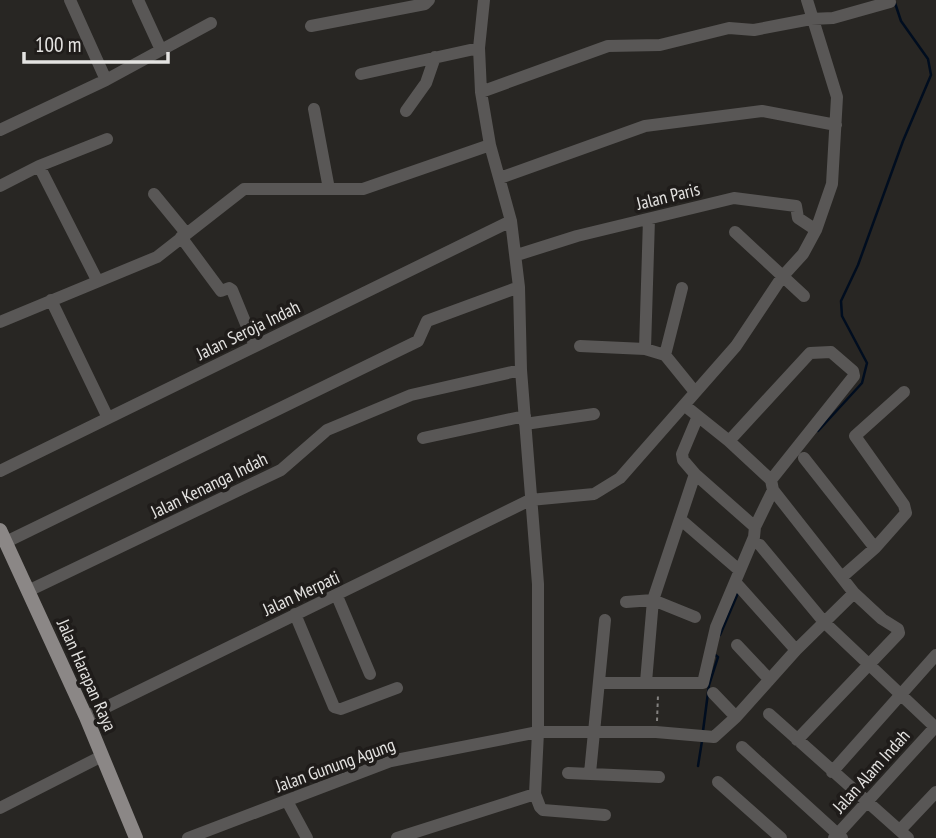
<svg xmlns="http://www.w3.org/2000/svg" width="936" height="838" viewBox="0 0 936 838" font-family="'PT Sans Narrow',sans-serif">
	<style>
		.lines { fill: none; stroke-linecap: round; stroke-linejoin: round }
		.stream { stroke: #000d1f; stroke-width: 2.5 }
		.path { stroke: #83817f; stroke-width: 2; stroke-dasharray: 3.5 3.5; stroke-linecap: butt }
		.minor { stroke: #595756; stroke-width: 12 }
		.major { stroke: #8b8786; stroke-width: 14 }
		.labels { text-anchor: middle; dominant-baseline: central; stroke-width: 7; stroke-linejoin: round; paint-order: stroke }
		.street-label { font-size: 18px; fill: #e4e3e1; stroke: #1f1c1a }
	</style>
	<rect width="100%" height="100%" fill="#282623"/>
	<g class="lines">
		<path class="stream" d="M 818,431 L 862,383 L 867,363 L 842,316 L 841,301 L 858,265 L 903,141 L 931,75 L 928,59 L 901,21 L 895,3
			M 720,635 L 738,593
			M 703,731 L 709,685 L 718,657 L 714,654
			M 698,766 L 702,741"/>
		<path class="path" d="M 657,721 L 658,695"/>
		<path class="minor" d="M 70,0 L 106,80
			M 138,0 L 161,50
			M 484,0 L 479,48 L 481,92 L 490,145 L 511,221 L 519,287 L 521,370 L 538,584 L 538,732 L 535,794 L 540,807 L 543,810 L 605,815
			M 311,26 L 425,4 L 429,0
			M 361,74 L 479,48
			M 481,92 L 608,46 L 660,45 L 729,28 L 754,30 L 811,19 L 833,18 L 890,2
			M 314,109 L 329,189
			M 406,111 L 426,83 L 435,57
			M 0,130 L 106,80 L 211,23
			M 39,166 L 97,280
			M 500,178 L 645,126 L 762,111 L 836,125
			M 0,186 L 39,166 L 107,139
			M 154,194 L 186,233
			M 735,232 L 804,296
			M 181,237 L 221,291 L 229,288 L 232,290 L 255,346
			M 517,255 L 577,236 L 734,198 L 796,206 L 798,218 L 816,230
			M 51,300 L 108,418
			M 0,322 L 157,257 L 244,189 L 363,189 L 490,145
			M 580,346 L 645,349 L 665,355 L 695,392
			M 645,349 L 649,219
			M 665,355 L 682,288
			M 684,405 L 729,441 L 771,480 L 773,490 L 854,593 L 882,619 L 898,629 L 899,633 L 797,740
			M 525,424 L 594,414
			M 423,438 L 525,416
			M 729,441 L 810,353 L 831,352 L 853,371 L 854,376 L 771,480
			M 804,458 L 875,548
			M 0,471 L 511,221
			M 695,474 L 755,527
			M 680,519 L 739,570
			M 6,542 L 418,341 L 427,321 L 519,287
			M 760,545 L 824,622 L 936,728
			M 842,577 L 875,548 L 906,513 L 904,505 L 855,436 L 904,392
			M 736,583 L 796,650
			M 28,591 L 281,470 L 327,430 L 411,395 L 521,370
			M 337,596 L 370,674
			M 626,602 L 653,600 L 695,617
			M 295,614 L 334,707 L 341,709 L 397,688
			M 737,645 L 769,679
			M 646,682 L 653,600 L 695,474 L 683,460 L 682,454 L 698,416
			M 599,683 L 703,683 L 716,627 L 754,537 L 755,527 L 773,490
			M 713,693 L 736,717
			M 769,714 L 908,838
			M 86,717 L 530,500 L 594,494 L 620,478 L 736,346 L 782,277 L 803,254 L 816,230 L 832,184 L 837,97 L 807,0
			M 742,747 L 842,838
			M 832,772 L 936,655
			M 568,773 L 659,777
			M 590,773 L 605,620
			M 718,782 L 781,838
			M 287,801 L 307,838
			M 0,808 L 102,756
			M 900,830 L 936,792
			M 188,838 L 391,761 L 538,732 L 656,732 L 714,737 L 736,717 L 796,650 L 854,593
			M 397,838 L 535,794
			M 834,838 L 936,726"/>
		<path class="major" d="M 0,530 L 86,717 L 136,838"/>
	</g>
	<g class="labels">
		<g class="street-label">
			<text transform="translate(668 196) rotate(-14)">Jalan Paris</text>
			<text transform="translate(248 330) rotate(-26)">Jalan Seroja Indah</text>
			<text transform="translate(209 485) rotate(-26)">Jalan Kenanga Indah</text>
			<text transform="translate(301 593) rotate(-25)">Jalan Merpati</text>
			<text transform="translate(87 675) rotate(66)">Jalan Harapan Raya</text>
			<text transform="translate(335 765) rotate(-20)">Jalan Gunung Agung</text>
			<text transform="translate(871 771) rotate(-48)">Jalan Alam Indah</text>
		</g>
	</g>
	<path d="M24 52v10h144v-10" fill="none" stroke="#e4e3e1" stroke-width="3.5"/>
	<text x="35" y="52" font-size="21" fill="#e4e3e1" stroke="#1f1c1a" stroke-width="5" paint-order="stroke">100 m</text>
</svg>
